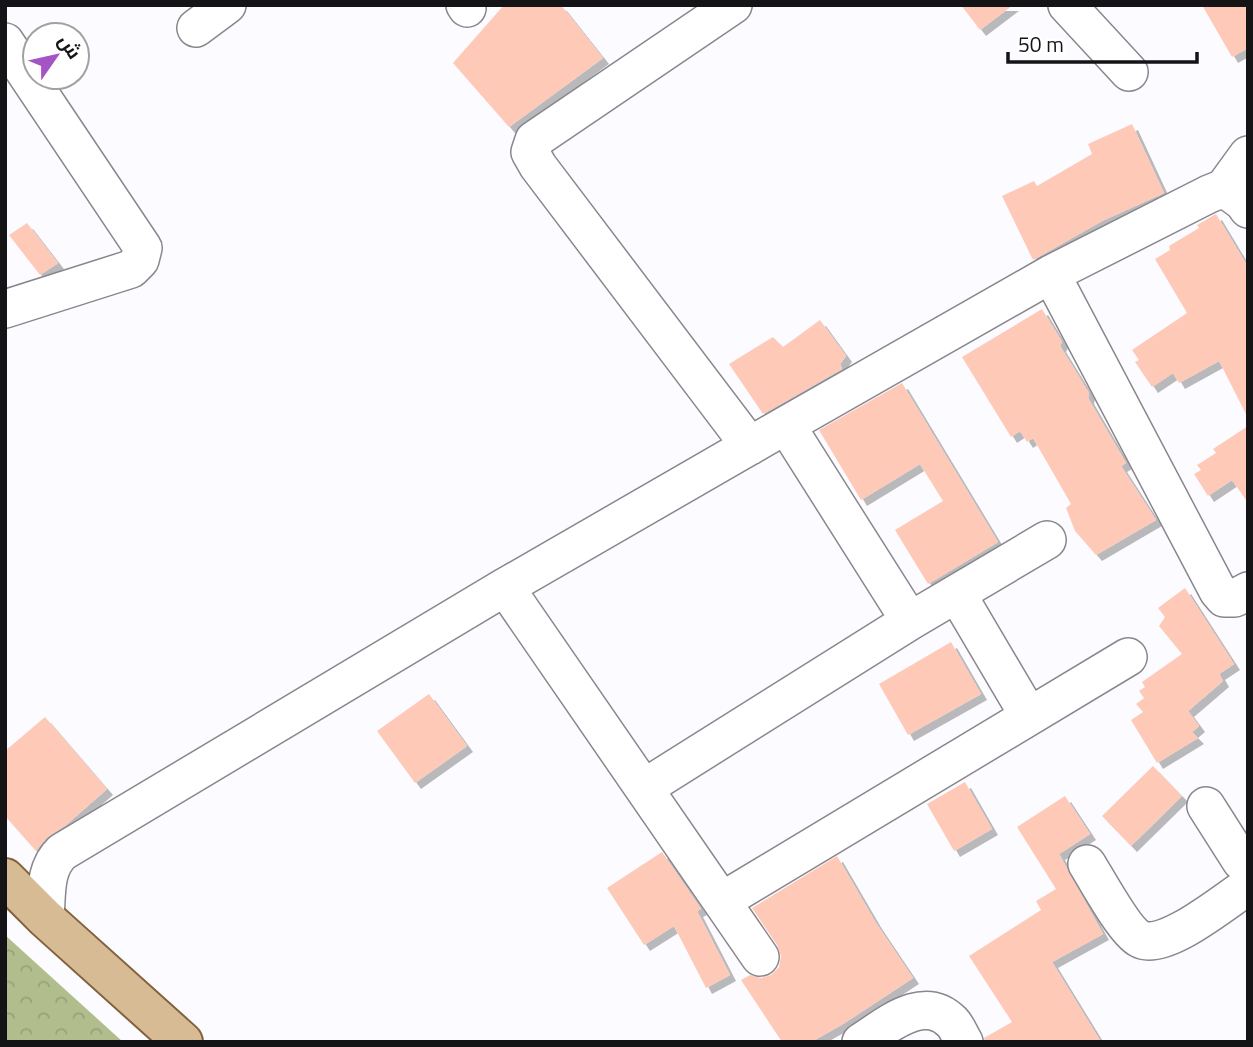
<svg xmlns="http://www.w3.org/2000/svg" width="1253" height="1047" viewBox="0 0 1253 1047" font-family="'Titillium Web',Cairo,sans-serif">
	<style>
		.forest { fill: url(#forest-crowns) }
		.building { fill: #ffc9b8; filter: url(#shadow) }
		.lines { fill: none; stroke-linecap: round; stroke-linejoin: round }
		.minor-casing { stroke: #89878d; stroke-width: 40 }
		.major-casing { stroke: #81623a; stroke-width: 42 }
		.minor { stroke: #fff; stroke-width: 37 }
		.major { stroke: #d6bb95; stroke-width: 38 }
	</style>
	<defs>
		<pattern id="forest-crowns" width="20" height="18" patternUnits="userSpaceOnUse" patternTransform="scale(1.75)"><rect width="20" height="18" fill="#b1bd8d"/><path d="M2 6a3 3 0 1 1 6 0M12 15a3 3 0 1 1 6 0" fill="none" stroke="#97a279"/></pattern>
		<filter id="shadow"><feDropShadow dx="6" dy="6" stdDeviation="0" flood-color="#0004"/></filter>
	</defs>
	<rect width="100%" height="100%" fill="#fcfbff"/>
	<path class="forest" d="M 5,935 L 123,1042 L 5,1042 Z"/>
	<path class="building" d="M 504,5 L 561,5 L 603,58 L 509,127 L 453,63 Z
		M 961,5 L 1013,5 L 980,30 Z
		M 1202,5 L 1248,5 L 1248,48 L 1232,57 Z
		M 1132,124 L 1164,193 L 1102,221 L 1033,260 L 1002,196 L 1034,181 L 1037,186 L 1092,154 L 1088,144 Z
		M 1216,214 L 1248,267 L 1248,418 L 1219,361 L 1179,383 L 1173,373 L 1152,387 L 1135,362 L 1139,360 L 1132,350 L 1187,313 L 1155,259 L 1170,250 L 1169,246 L 1199,228 L 1197,225 Z
		M 27,223 L 58,263 L 40,275 L 9,235 Z
		M 1042,309 L 1062,342 L 1060,346 L 1089,393 L 1088,398 L 1126,463 L 1121,466 L 1156,520 L 1096,555 L 1075,531 L 1066,508 L 1071,504 L 1033,438 L 1027,442 L 1020,431 L 1011,437 L 962,357 Z
		M 820,320 L 846,356 L 840,364 L 842,369 L 763,414 L 729,364 L 773,337 L 783,347 Z
		M 902,383 L 998,542 L 928,584 L 895,530 L 943,501 L 920,464 L 861,500 L 819,430 Z
		M 1248,426 L 1248,503 L 1232,480 L 1208,496 L 1194,474 L 1201,470 L 1197,465 L 1216,453 L 1213,449 Z
		M 1185,588 L 1234,664 L 1219,674 L 1223,681 L 1188,711 L 1199,726 L 1192,732 L 1198,738 L 1157,763 L 1131,720 L 1143,712 L 1136,704 L 1144,698 L 1139,691 L 1145,687 L 1142,682 L 1182,654 L 1159,626 L 1165,617 L 1158,608 Z
		M 951,642 L 981,694 L 908,735 L 879,684 Z
		M 429,694 L 467,746 L 415,783 L 377,731 Z
		M 45,717 L 107,789 L 66,825 L 46,838 L 36,851 L 5,816 L 5,751 Z
		M 1153,766 L 1182,796 L 1131,846 L 1102,816 Z
		M 965,782 L 992,829 L 954,851 L 927,804 Z
		M 1065,796 L 1090,834 L 1059,854 L 1103,934 L 1052,962 L 1101,1042 L 985,1042 L 984,1038 L 1012,1022 L 969,956 L 1041,910 L 1036,901 L 1056,889 L 1017,827 Z
		M 662,852 L 701,909 L 697,911 L 730,975 L 706,988 L 674,926 L 644,945 L 607,888 Z
		M 837,856 L 876,923 L 913,978 L 843,1024 L 811,1042 L 782,1042 L 741,980 L 750,975 L 761,978 L 771,975 L 779,967 L 781,956 L 777,945 L 752,908 Z"/>
	<g class="lines">
		<defs>
			<path id="minor" d="M 465,5 L 467,8
				M 733,5 L 534,140 L 530,152 L 538,166 L 750,446
				M 1067,5 L 1129,72
				M 196,28 L 227,5
				M 5,42 L 143,248 L 140,260 L 131,269 L 5,309
				M 1224,188 L 1248,155
				M 1051,274 L 1218,591 L 1224,598 L 1235,598 L 1248,591
				M 786,425 L 910,621
				M 505,587 L 760,957
				M 957,594 L 1029,716
				M 644,788 L 910,621 L 1047,540
				M 1206,806 L 1241,861 L 1248,868
				M 1087,864 C 1097,880 1125,932 1140,939 C 1164,952 1226,900 1248,886
				M 722,901 L 1128,657
				M 45,918 C 47,894 44,869 62,852 L 505,587 L 786,425 L 1051,274 L 1209,194 L 1224,188 L 1243,202 L 1248,209
				M 861,1042 C 887,1026 923,993 952,1022 C 957,1027 960,1036 964,1042"/>
			<path id="major" d="M 5,878 L 45,918 L 183,1042"/>
		</defs>
		<use href="#minor" class="minor-casing"/>
		<use href="#major" class="major-casing"/>
		<use href="#minor" class="minor"/>
		<use href="#major" class="major"/>
	</g>
	<rect width="1253" height="1047" fill="none" stroke="#141316" stroke-width="14"/>
	<g transform="translate(56 56) rotate(56)"><circle r="33" fill="#ffffff" stroke="#a1a1a2" stroke-width="2"/>
	<path d="M0-5L12 26L0 18L-12 26Z" fill="#a554c5"/>
	<text y="-10" font-size="19" font-weight="bold" text-anchor="middle" fill="#141316">ش</text>
	</g>
	<path d="M1008 52v10h189v-10" fill="none" stroke="#141316" stroke-width="3.5"/>
	<text x="1018" y="52" font-size="21" fill="#141316" stroke="#ffffff" stroke-width="5" paint-order="stroke">50 m</text>
</svg>
